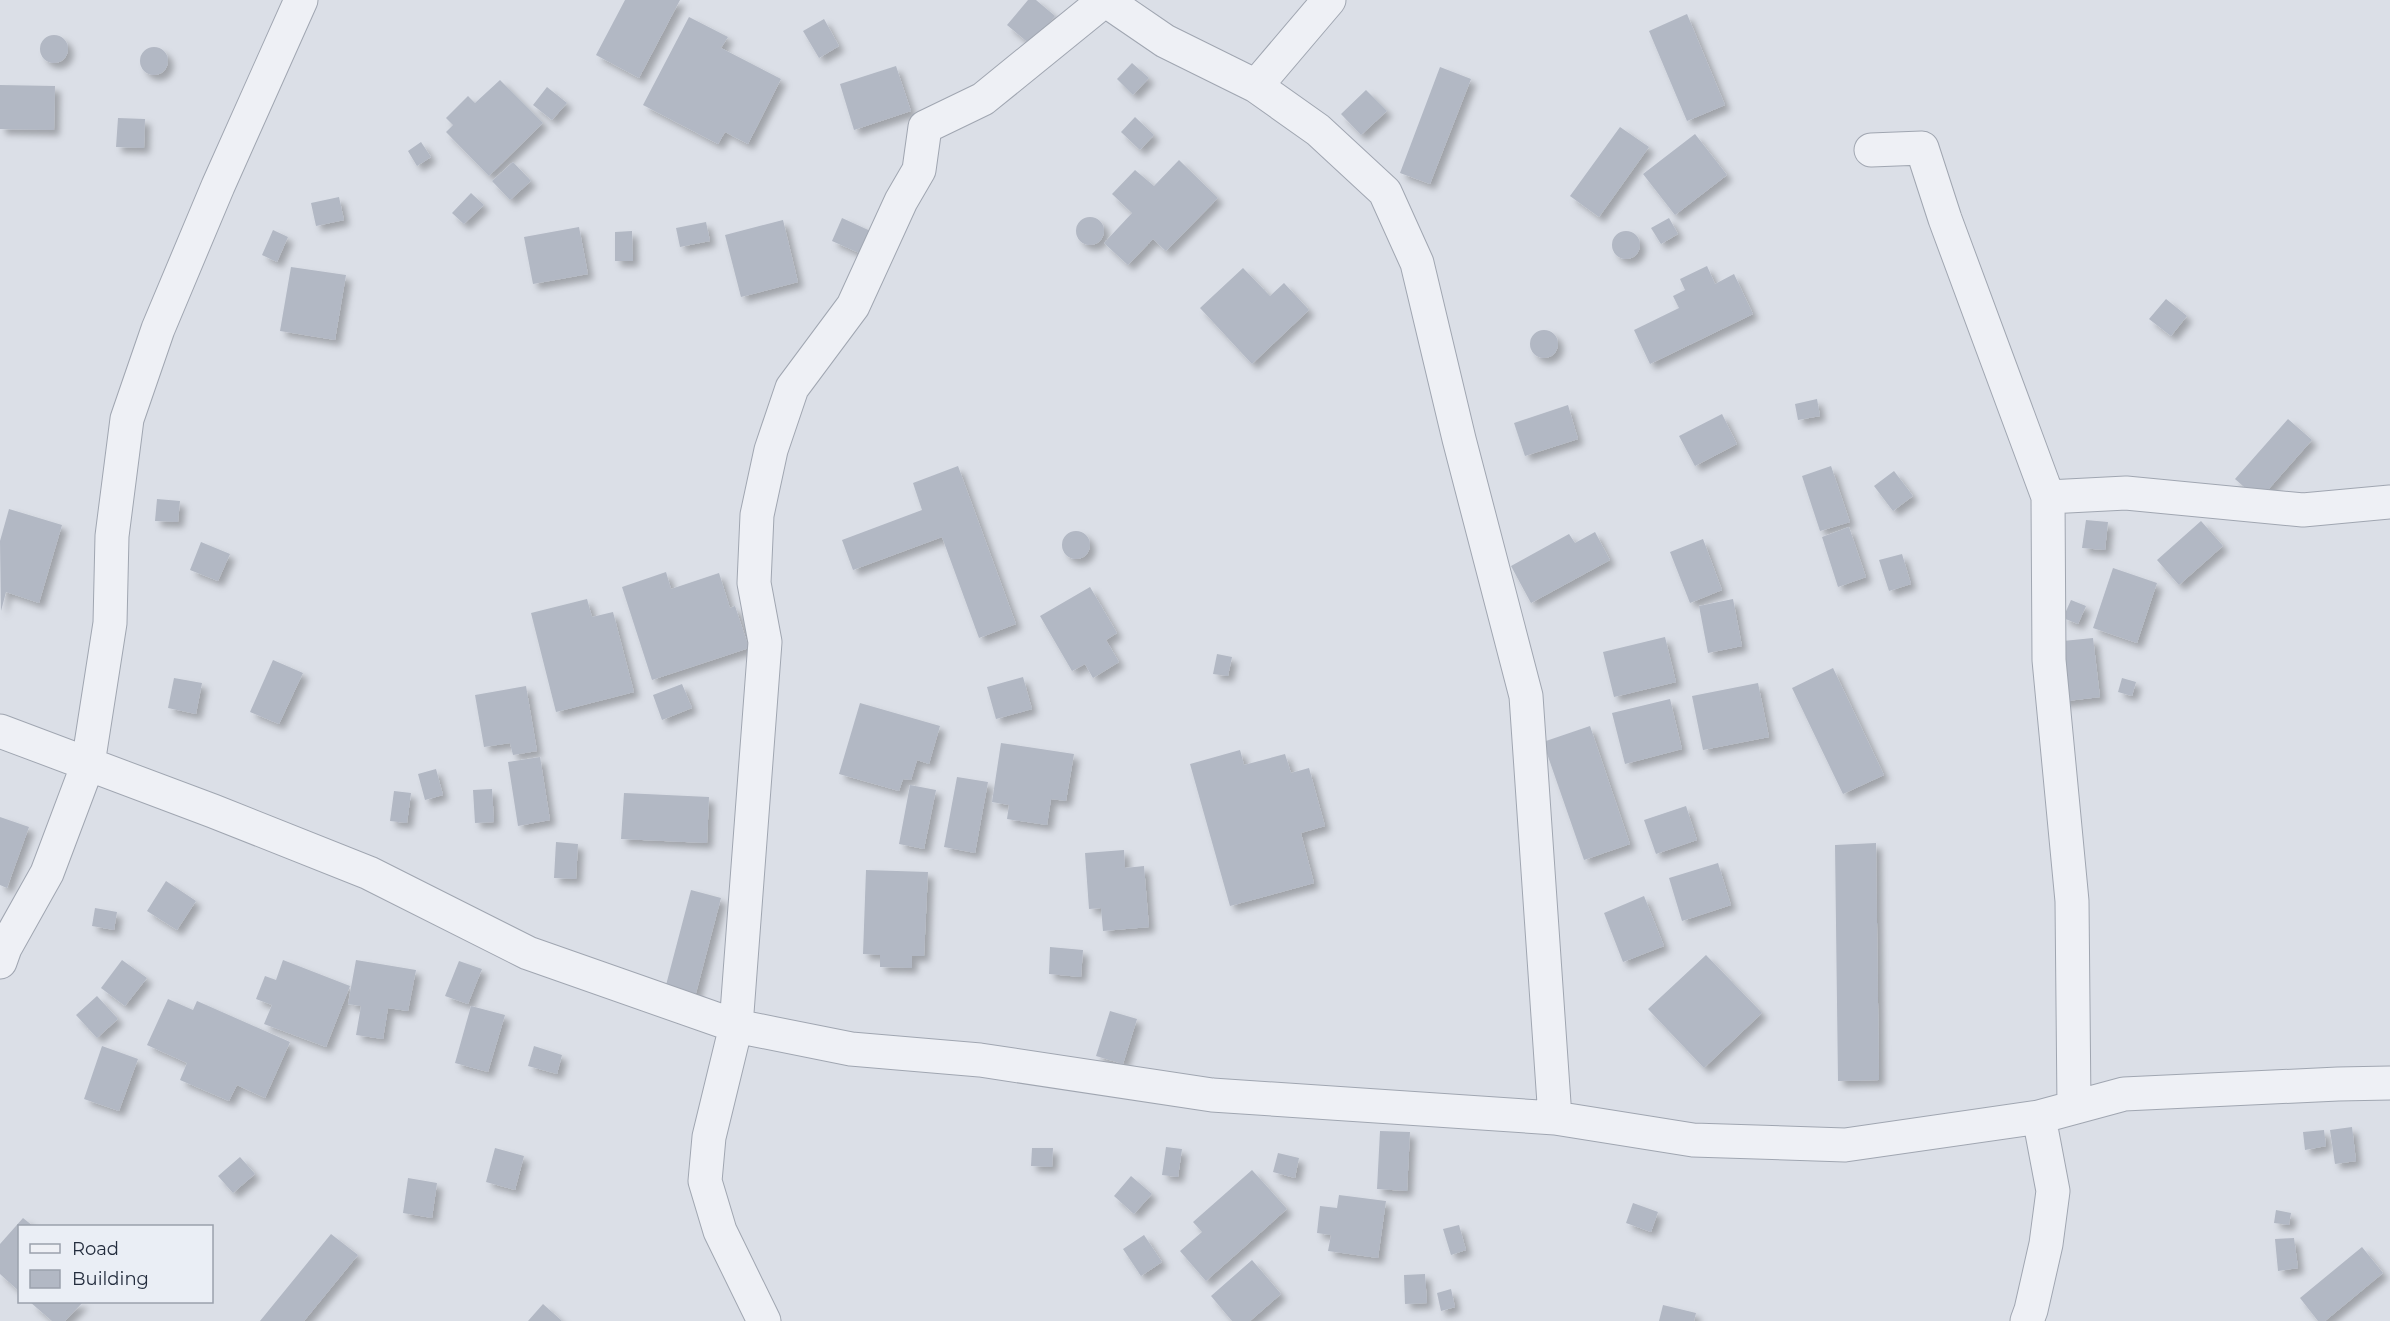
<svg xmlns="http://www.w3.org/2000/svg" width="2390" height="1321" viewBox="0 0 2390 1321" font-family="Montserrat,sans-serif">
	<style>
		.building { fill: #b2b8c4; filter: url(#shadow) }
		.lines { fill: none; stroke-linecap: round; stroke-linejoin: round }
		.minor-casing { stroke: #a0a6b1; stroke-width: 35 }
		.minor { stroke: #eef0f5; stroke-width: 33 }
	</style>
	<defs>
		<filter id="shadow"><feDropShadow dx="5.5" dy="5.5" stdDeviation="3" flood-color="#0004"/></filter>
	</defs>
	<rect width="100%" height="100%" fill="#dbdfe7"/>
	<path class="building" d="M 625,0 L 680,0 L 639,78 L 596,55 Z
		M 1028,0 L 1036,0 L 1055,16 L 1031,45 L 1007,25 Z
		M 1687,14 L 1725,105 L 1687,121 L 1649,31 Z
		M 689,17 L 728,37 L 721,48 L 781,79 L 748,144 L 725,132 L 718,144 L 643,105 Z
		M 824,19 L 839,46 L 819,58 L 803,31 Z
		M40 49a14 14 0 1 1 28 0a14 14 0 1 1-28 0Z
		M140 61a14 14 0 1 1 28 0a14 14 0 1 1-28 0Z
		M 1132,63 L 1149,78 L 1133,95 L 1117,79 Z
		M 896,66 L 911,111 L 854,130 L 840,84 Z
		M 1440,67 L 1471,79 L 1430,184 L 1400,173 Z
		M 500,80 L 543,123 L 489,176 L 446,132 L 453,125 L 446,118 L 468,96 L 475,103 Z
		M 0,85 L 55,86 L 54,130 L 0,129 Z
		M 547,87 L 567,103 L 552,120 L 533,105 Z
		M 1366,90 L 1387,111 L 1361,135 L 1341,114 Z
		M 1135,117 L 1154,135 L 1140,150 L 1121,132 Z
		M 118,118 L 145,119 L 144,148 L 116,147 Z
		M 1620,127 L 1649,147 L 1599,217 L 1570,196 Z
		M 1695,134 L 1727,175 L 1675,215 L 1643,174 Z
		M 421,142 L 431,157 L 417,166 L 408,151 Z
		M 1179,160 L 1218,198 L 1166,251 L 1153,239 L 1128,265 L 1104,243 L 1132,213 L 1112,194 L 1135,170 L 1154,186 Z
		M 513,162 L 531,181 L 510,200 L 492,181 Z
		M 471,193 L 484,205 L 464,224 L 452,213 Z
		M 339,197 L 344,220 L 316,226 L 311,203 Z
		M1076 231a14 14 0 1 1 28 0a14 14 0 1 1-28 0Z
		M 842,218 L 877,234 L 866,256 L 832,241 Z
		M 1669,218 L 1678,234 L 1661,244 L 1651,228 Z
		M 783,220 L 798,282 L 741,297 L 725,235 Z
		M 706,222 L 710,241 L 680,247 L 676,228 Z
		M 579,227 L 588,274 L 533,284 L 524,237 Z
		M 273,230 L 288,237 L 277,262 L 262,255 Z
		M 632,231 L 633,261 L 615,261 L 615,232 Z
		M1612 245a14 14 0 1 1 28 0a14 14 0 1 1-28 0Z
		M 1707,266 L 1715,284 L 1734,274 L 1753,314 L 1650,364 L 1634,330 L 1679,308 L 1673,296 L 1685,290 L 1680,279 Z
		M 291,267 L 346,275 L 335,340 L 280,331 Z
		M 1243,268 L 1270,296 L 1284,283 L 1309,310 L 1252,364 L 1200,308 Z
		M 2166,299 L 2187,316 L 2171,336 L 2149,319 Z
		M1530 344a14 14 0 1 1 28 0a14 14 0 1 1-28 0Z
		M 1817,399 L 1820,416 L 1798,420 L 1795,404 Z
		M 1568,405 L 1578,439 L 1525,456 L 1514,423 Z
		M 1722,414 L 1737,444 L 1695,466 L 1679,436 Z
		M 2288,419 L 2312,440 L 2259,500 L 2235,479 Z
		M 958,466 L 1016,624 L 979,638 L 942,537 L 853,570 L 842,540 L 922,510 L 913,483 Z
		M 1831,466 L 1850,522 L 1820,531 L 1802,476 Z
		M 1894,471 L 1913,496 L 1893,511 L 1874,486 Z
		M 157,499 L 180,501 L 178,522 L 155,521 Z
		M 9,509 L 62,525 L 39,603 L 6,592 L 1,611 L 0,541 Z
		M 2086,520 L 2108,522 L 2105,550 L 2082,548 Z
		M 2201,521 L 2223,546 L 2179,585 L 2157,560 Z
		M 1849,527 L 1866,577 L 1838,587 L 1822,537 Z
		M1062 545a14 14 0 1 1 28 0a14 14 0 1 1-28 0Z
		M 1595,532 L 1610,560 L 1531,603 L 1511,566 L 1569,534 L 1575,543 Z
		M 1703,539 L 1722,590 L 1690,603 L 1670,552 Z
		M 201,542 L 230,554 L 218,581 L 190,570 Z
		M 1902,554 L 1911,584 L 1889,591 L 1879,560 Z
		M 2113,568 L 2157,583 L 2137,643 L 2093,628 Z
		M 666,572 L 671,589 L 719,573 L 730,608 L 735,606 L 749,648 L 652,680 L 622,587 Z
		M 1090,587 L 1117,633 L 1106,640 L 1119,662 L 1093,678 L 1085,664 L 1072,671 L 1040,616 Z
		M 587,599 L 592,617 L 613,612 L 634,692 L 556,712 L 531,613 Z
		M 1733,599 L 1742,646 L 1708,653 L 1699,606 Z
		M 2071,600 L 2086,606 L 2078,624 L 2063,618 Z
		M 1665,637 L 1676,682 L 1614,697 L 1603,652 Z
		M 2093,638 L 2100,697 L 2059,702 L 2053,642 Z
		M 1217,654 L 1232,657 L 1228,676 L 1213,674 Z
		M 273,660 L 303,673 L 279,724 L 250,712 Z
		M 1833,668 L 1884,775 L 1843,794 L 1792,688 Z
		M 1023,677 L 1032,709 L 996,719 L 987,687 Z
		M 174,678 L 202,683 L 196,714 L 168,708 Z
		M 2122,678 L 2136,682 L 2132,696 L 2118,692 Z
		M 1758,683 L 1769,737 L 1703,750 L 1692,696 Z
		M 682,684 L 692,708 L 662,720 L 653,695 Z
		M 526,686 L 537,751 L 513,755 L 510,743 L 484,747 L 475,695 Z
		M 1670,699 L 1682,749 L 1625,764 L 1612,713 Z
		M 860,703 L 940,726 L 929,764 L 917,760 L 911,780 L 903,779 L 899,791 L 839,774 Z
		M 1590,726 L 1630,844 L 1584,860 L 1543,742 Z
		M 1001,743 L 1074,754 L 1066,801 L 1051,799 L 1047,825 L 1007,819 L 1009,805 L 992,802 Z
		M 1240,750 L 1244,765 L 1285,754 L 1291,773 L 1309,768 L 1325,826 L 1301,833 L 1314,883 L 1230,906 L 1190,764 Z
		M 540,757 L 550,820 L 518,826 L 508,762 Z
		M 436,769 L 443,795 L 425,800 L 418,774 Z
		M 957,777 L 988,782 L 975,853 L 944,847 Z
		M 910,785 L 936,790 L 924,849 L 899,844 Z
		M 492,789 L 494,822 L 475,823 L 473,790 Z
		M 394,791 L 411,793 L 407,823 L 390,821 Z
		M 624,793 L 709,797 L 707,843 L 621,839 Z
		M 1686,806 L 1697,840 L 1656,854 L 1644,820 Z
		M 0,817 L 29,827 L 7,888 L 0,885 Z
		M 556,842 L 578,844 L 576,879 L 554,878 Z
		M 1876,843 L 1879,1080 L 1838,1081 L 1835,845 Z
		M 1124,850 L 1125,868 L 1144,866 L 1149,927 L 1103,931 L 1101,908 L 1089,909 L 1085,853 Z
		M 1718,863 L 1731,905 L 1682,921 L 1669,878 Z
		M 866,870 L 928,872 L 924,956 L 912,956 L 912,968 L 880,967 L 880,955 L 863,954 Z
		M 166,881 L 196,901 L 177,930 L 147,911 Z
		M 691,890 L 721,898 L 695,997 L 665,989 Z
		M 1644,896 L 1664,946 L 1623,962 L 1604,913 Z
		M 95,908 L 117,912 L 114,930 L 92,926 Z
		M 1050,947 L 1083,950 L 1081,977 L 1049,974 Z
		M 1706,955 L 1762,1013 L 1704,1068 L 1648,1009 Z
		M 122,960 L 147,978 L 125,1006 L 101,988 Z
		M 283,960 L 350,986 L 326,1047 L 264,1024 L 272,1005 L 256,999 L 265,976 L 276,980 Z
		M 356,960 L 416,970 L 408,1011 L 388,1008 L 383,1039 L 356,1035 L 361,1006 L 348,1004 Z
		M 459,961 L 482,969 L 468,1004 L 445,996 Z
		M 97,996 L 118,1019 L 97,1038 L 76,1015 Z
		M 168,999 L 193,1010 L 197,1001 L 290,1042 L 265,1098 L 237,1085 L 229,1101 L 180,1080 L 187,1063 L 147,1045 Z
		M 471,1006 L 505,1015 L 488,1072 L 455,1063 Z
		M 1110,1011 L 1137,1019 L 1123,1064 L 1096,1056 Z
		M 102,1046 L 138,1059 L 119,1111 L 84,1099 Z
		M 534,1046 L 562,1055 L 557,1074 L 528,1066 Z
		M 2352,1127 L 2356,1161 L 2335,1164 L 2330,1130 Z
		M 2324,1130 L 2326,1146 L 2305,1150 L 2303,1132 Z
		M 1380,1131 L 1410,1132 L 1407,1191 L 1377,1189 Z
		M 1166,1147 L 1182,1149 L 1178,1177 L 1162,1175 Z
		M 495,1148 L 524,1156 L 515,1190 L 486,1182 Z
		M 1032,1148 L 1053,1148 L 1052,1167 L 1031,1166 Z
		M 1278,1153 L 1299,1158 L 1295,1178 L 1273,1172 Z
		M 240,1157 L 255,1174 L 233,1193 L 218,1176 Z
		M 1252,1170 L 1287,1209 L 1206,1281 L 1180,1251 L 1202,1232 L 1193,1222 Z
		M 1131,1176 L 1152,1194 L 1134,1214 L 1114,1196 Z
		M 408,1178 L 437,1183 L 432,1218 L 403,1213 Z
		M 1339,1195 L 1386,1201 L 1378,1258 L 1328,1251 L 1331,1235 L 1317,1233 L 1320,1206 L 1337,1208 Z
		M 1633,1203 L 1658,1212 L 1651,1232 L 1626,1223 Z
		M 2276,1210 L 2291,1213 L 2289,1225 L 2274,1223 Z
		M 23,1218 L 33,1226 L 20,1226 L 20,1292 L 0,1274 L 0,1244 Z
		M 1459,1225 L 1466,1250 L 1451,1255 L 1443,1229 Z
		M 331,1234 L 358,1255 L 304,1321 L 260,1321 Z
		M 1144,1235 L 1162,1262 L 1141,1276 L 1123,1249 Z
		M 2294,1238 L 2298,1268 L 2278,1271 L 2275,1239 Z
		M 2362,1247 L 2383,1273 L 2325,1321 L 2318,1321 L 2300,1298 Z
		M 1252,1260 L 1281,1294 L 1250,1321 L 1232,1321 L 1211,1296 Z
		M 1425,1274 L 1427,1303 L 1405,1304 L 1404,1275 Z
		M 1451,1289 L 1455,1307 L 1441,1311 L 1437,1293 Z
		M 30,1302 L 83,1302 L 65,1321 L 52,1321 Z
		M 543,1304 L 562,1321 L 528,1321 Z
		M 1663,1305 L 1696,1313 L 1694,1321 L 1659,1321 Z"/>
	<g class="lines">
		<defs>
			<path id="minor" d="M 1256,86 L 1329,0
				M 1871,150 L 1922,148 L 1945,219 L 2048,497
				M 0,731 L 213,811 L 369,873 L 528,953 L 736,1026 L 851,1049 L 980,1060 L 1212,1095 L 1555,1118 L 1693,1140 L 1845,1145 L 2039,1117 L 2124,1094 L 2338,1084 L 2390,1083
				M 0,962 L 5,948 L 47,873 L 88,764 L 110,623 L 112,536 L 127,419 L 158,329 L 218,186 L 301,0
				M 2074,1107 L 2072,901 L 2049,660 L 2048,497 L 2126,493 L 2303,510 L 2390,502
				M 764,1321 L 720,1231 L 705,1181 L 709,1137 L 736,1026 L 765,642 L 754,583 L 757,515 L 771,450 L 792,388 L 853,306 L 901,201 L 919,170 L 925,127 L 983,99 L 1105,0 L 1165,41 L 1256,86 L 1318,130 L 1385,192 L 1417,263 L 1459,439 L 1526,696 L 1555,1118
				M 2027,1321 L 2031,1310 L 2046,1244 L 2053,1191 L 2039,1117"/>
		</defs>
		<use href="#minor" class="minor-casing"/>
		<use href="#minor" class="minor"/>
	</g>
	<rect x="18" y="1225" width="195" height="78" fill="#eaeef5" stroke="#9ba1ac" stroke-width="1.5"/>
	<rect x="30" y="1244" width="30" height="9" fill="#eef0f5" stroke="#9ba1ac" stroke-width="1.5"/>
	<text x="72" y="1255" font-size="18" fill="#242d3e">Road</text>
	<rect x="30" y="1270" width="30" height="18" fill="#b2b8c4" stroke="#9ba1ac" stroke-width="1.5"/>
	<text x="72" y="1285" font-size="18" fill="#242d3e">Building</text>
</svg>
